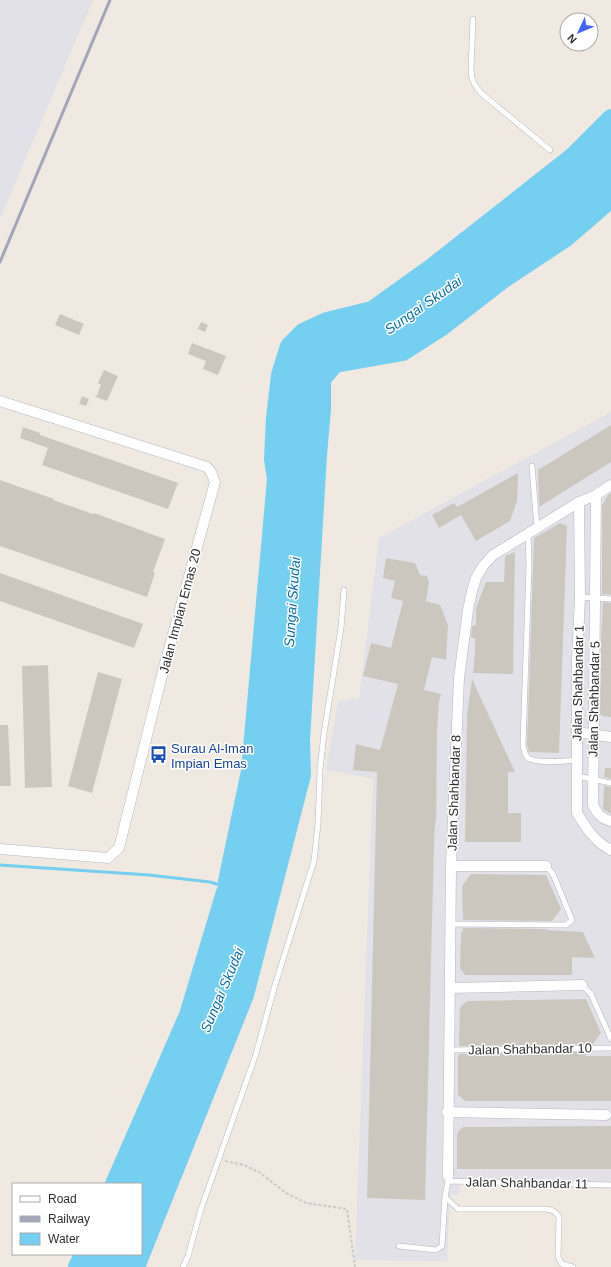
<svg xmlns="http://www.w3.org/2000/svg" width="611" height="1267" viewBox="0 0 611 1267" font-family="Arial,sans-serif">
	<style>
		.industrial { fill: #e3e1e8 }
		.water { fill: #75cff0 }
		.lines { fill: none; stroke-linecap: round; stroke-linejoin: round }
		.stream { stroke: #75cff0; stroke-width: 3 }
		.river { stroke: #75cff0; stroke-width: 18 }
		.building { fill: #cbc7bf }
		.lane-casing { stroke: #b4b7c1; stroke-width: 6 }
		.street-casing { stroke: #b4b7c1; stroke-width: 11 }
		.path { stroke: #c9c9c9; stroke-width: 2; stroke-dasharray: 3 2; stroke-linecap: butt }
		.lane { stroke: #fff; stroke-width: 5 }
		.street { stroke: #fff; stroke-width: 10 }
		.rail { stroke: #a3a6b8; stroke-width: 3 }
		.labels { text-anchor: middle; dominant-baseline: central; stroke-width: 3; stroke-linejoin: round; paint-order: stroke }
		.street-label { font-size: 13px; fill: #2e2e2e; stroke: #fff }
		.transit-label { font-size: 13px; fill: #164399; stroke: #fff; text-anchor: start }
		.water-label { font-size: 14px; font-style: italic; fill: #0d6fa3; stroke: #fff }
	</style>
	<rect width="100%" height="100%" fill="#efe9e1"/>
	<path class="industrial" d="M 0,0 L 93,0 L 0,219 Z
		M 611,412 L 611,1189 L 461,1184 L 458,1195 L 450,1195 L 447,1261 L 355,1260 L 373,779 L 326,770 L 338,701 L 359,698 L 379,538 Z"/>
	<path class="water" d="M 611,118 L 611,199 L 566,238 L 504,279 L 442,327 L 403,352 L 335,364 L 322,379 L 322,409 L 318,455 L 301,740 L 302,775 L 245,995 L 136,1267 L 77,1267 L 83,1254 L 141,1254 L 141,1184 L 114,1184 L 188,1015 L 225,892 L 250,771 L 276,479 L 273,459 L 275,418 L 280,375 L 289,346 L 303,332 L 327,321 L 372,309 L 432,267 L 573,156 Z"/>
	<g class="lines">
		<path class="stream" d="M 0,865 L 149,875 L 210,882 L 229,888"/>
		<path class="river" d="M 227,881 L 250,771 L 276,479 L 273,459 L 275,418 L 280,375 L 289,346 L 303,332 L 327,321 L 372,310 L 432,267 L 573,156 L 611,118
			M 114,1184 L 188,1015 L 225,892
			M 77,1267 L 83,1254
			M 136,1267 L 245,995 L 302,775 L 301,740 L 318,455 L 322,409 L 322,379 L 335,364 L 403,352 L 442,327 L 504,279 L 566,238 L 611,199"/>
	</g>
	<path class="building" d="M 60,314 L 84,324 L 79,335 L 55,325 Z
		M 201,322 L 208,325 L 205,332 L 198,329 Z
		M 192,343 L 226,356 L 218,375 L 203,369 L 206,361 L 188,354 Z
		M 104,370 L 118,376 L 107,401 L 96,397 L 101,385 L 98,383 Z
		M 82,396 L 89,399 L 86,406 L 79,404 Z
		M 611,425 L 611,462 L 539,507 L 538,470 Z
		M 23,427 L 40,433 L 40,435 L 178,483 L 168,509 L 42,465 L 48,448 L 20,438 Z
		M 518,473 L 517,501 L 510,521 L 476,541 L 461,515 L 439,528 L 432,515 L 454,503 L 457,507 Z
		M 0,480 L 54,499 L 53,500 L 93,514 L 94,513 L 165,539 L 153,572 L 155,573 L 147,597 L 0,546 Z
		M 611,493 L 611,595 L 602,594 L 602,505 L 608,495 Z
		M 560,523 L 567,526 L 559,753 L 529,752 L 527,745 L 534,538 Z
		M 515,552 L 513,674 L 473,673 L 475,654 L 475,638 L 471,638 L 472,626 L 476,625 L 476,608 L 486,582 L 504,582 L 505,556 Z
		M 386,558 L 415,563 L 420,575 L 427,576 L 429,583 L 426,601 L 440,605 L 448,625 L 446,660 L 432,657 L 424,690 L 441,694 L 439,702 L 437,732 L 436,822 L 435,822 L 434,846 L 425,1200 L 367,1198 L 377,772 L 353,770 L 356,744 L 380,750 L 398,684 L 363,676 L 371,643 L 391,648 L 403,601 L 391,598 L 395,581 L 383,578 Z
		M 0,573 L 143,624 L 134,648 L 0,601 Z
		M 603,602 L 611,603 L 611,717 L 603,716 L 600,714 L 601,637 Z
		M 48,665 L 52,787 L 25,788 L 22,666 Z
		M 98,672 L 122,679 L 92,793 L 68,786 Z
		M 472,679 L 515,772 L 508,772 L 508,813 L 521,813 L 521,842 L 465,842 L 467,715 Z
		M 0,725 L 8,725 L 11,786 L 0,786 Z
		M 605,768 L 611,768 L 611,779 L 604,777 Z
		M 604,786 L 611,787 L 611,814 L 603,809 Z
		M 471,874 L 546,875 L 561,909 L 552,921 L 463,920 L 462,886 Z
		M 463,928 L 547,929 L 546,930 L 583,932 L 595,958 L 572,957 L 572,975 L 465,975 L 460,968 L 461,932 L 463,932 Z
		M 586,999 L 601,1033 L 593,1044 L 459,1046 L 460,1007 L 467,1001 Z
		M 588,1052 L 585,1056 L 611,1056 L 611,1101 L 465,1101 L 458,1095 L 458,1056 L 459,1056 L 459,1054 Z
		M 611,1126 L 611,1169 L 457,1169 L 457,1133 L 463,1127 Z"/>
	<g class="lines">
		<defs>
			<path id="lane" d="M 473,19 L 471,69 L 472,78 L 475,85 L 481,93 L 550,150
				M 532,466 L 537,528
				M 528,534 L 529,566 L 523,745 C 524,750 525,757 530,759 C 539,763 566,761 576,760
				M 580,597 L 611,599
				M 577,776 L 611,783
				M 451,924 L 566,925 L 572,920 L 553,874 L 546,866
				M 582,985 L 591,994 L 611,1039
				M 449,1050 L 611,1048
				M 448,1176 L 448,1181 L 611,1185
				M 445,1197 L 458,1209 L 546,1209 C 552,1210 556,1211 559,1217 L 558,1257 L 562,1264 L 573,1267
				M 399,1246 L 436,1250 L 442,1246 L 445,1197 L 448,1181
				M 183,1267 L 188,1256 L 201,1209 L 256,1054 L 275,985 L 314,861 L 318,824 L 320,770 L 324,733 L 341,628 L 344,590"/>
			<path id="street" d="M 0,401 L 207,467 L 211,472 L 215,482 L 164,667 L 119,848 L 108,858 L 0,849
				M 596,495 L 593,805 C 597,813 601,819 611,821
				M 579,502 L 580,597 L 577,661 L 577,813 C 586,828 595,842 611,850
				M 577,732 L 611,737
				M 451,866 L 546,866
				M 450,988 L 582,985
				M 447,1112 L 606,1115
				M 448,1176 L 451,866 L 459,678 L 468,610 L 472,591 L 476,578 L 483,566 L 493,555 L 579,502 L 596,495 L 611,485"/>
		</defs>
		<use href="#lane" class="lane-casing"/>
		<use href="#street" class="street-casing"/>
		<path class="path" d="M 225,1161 L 244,1165 L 259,1172 L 286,1193 L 306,1203 L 347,1209 L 355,1267"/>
		<use href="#lane" class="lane"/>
		<use href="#street" class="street"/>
		<path class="rail" d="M 0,262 L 110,0"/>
	</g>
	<defs>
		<symbol id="bus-bare" viewBox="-9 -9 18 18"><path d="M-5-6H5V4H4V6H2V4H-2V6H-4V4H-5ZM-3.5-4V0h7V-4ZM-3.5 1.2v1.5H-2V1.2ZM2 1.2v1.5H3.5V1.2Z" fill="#1a4fb4" stroke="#fff" stroke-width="2.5" paint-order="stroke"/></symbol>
	</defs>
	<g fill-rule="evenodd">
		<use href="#bus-bare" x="146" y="742" width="25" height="25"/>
	</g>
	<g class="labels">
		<g class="street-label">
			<text transform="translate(180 611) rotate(-75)">Jalan Impian Emas 20</text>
			<text transform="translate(578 683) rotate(-89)">Jalan Shahbandar 1</text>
			<text transform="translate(594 699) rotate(-89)">Jalan Shahbandar 5</text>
			<text transform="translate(454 793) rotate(-88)">Jalan Shahbandar 8</text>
			<text transform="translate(530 1049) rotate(-1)">Jalan Shahbandar 10</text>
			<text transform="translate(527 1183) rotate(1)">Jalan Shahbandar 11</text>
		</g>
		<g class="transit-label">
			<text x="171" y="748">Surau Al-Iman<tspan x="171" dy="15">Impian Emas</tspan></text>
		</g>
		<g class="water-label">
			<text transform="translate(423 305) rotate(-35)">Sungai Skudai</text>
			<text transform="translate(292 602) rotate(-86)">Sungai Skudai</text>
			<text transform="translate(222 990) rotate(-67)">Sungai Skudai</text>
		</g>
	</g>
	<rect x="12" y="1183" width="130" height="72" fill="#ffffff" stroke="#ababab"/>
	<rect x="20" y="1196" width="20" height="6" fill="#ffffff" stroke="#ababab"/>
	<text x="48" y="1203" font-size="12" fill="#2e2e2e">Road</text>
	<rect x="20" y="1216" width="20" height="6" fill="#a3a6b8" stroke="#ababab"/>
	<text x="48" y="1223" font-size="12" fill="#2e2e2e">Railway</text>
	<rect x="20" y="1233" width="20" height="12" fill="#75cff0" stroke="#ababab"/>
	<text x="48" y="1243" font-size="12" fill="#2e2e2e">Water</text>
	<g transform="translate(579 32) rotate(226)"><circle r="19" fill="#ffffff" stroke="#ababab"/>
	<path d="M0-3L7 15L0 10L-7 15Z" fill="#4264fb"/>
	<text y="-6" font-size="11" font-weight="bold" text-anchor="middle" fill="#2e2e2e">N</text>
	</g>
</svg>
